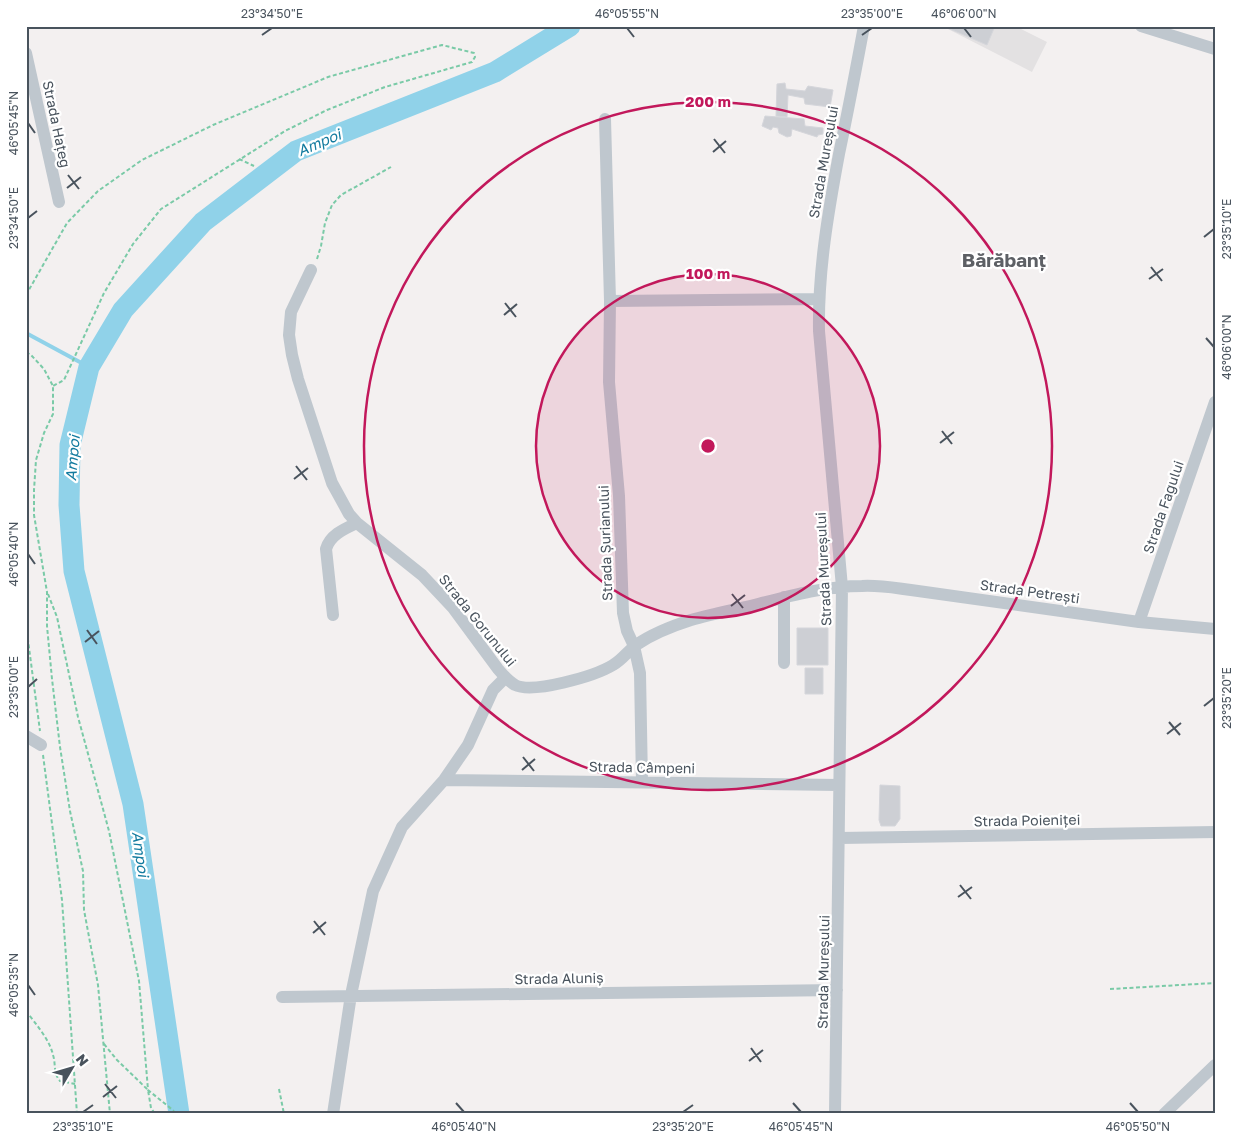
<svg xmlns="http://www.w3.org/2000/svg" width="1241" height="1140" viewBox="0 0 1241 1140" font-family="'Golos Text',sans-serif">
	<style>
		.education { fill: #e3e1e2 }
		.lines { fill: none; stroke-linecap: round; stroke-linejoin: round }
		.stream { stroke: #90d2e9; stroke-width: 4 }
		.river { stroke: #90d2e9; stroke-width: 21 }
		.building { fill: #cdcfd4; stroke: #d5d6db }
		.path { stroke: #7acaa7; stroke-width: 2; stroke-dasharray: 4 2.5; stroke-linecap: butt }
		.minor { stroke: #bfc7ce; stroke-width: 12 }
		.ticks { fill: none; stroke: #49535d; stroke-width: 2 }
		.ring { fill: none; stroke: #c2185b; stroke-width: 2.5 }
		.labels { text-anchor: middle; dominant-baseline: central; stroke-width: 4.5; stroke-linejoin: round; paint-order: stroke }
		.street-label { font-size: 14px; fill: #49535d; stroke: #fff }
		.water-label { font-size: 15px; font-style: italic; fill: #137b9f; stroke: #fff }
		.district-label { font-size: 19px; font-weight: bold; fill: #5d6065; stroke: #fff }
		.centre { fill: #c2185b; stroke: #fff; stroke-width: 2.5 }
		.ring-label { font-size: 15px; text-anchor: middle; font-weight: bold; fill: #c2185b; stroke: #fff; stroke-width: 4.5; stroke-linejoin: round; paint-order: stroke }
		.neatline { fill: none; stroke: #49535d; stroke-width: 2 }
		.ticks-label { font-size: 12px; text-anchor: middle; fill: #49535d }
	</style>
	<rect width="100%" height="100%" fill="#f3f0f0"/>
	<path class="education" d="M 942,26 L 1015,26 L 1047,42 L 1032,72 Z"/>
	<g class="lines">
		<path class="stream" d="M 26,333 L 89,367"/>
		<path class="river" d="M 179,1114 L 133,804 L 74,571 L 69,505 L 70,445 L 89,367 L 123,310 L 203,222 L 296,151 L 495,72 L 570,26"/>
	</g>
	<path class="building" d="M 943,26 L 995,26 L 987,45 Z
		M 785,83 L 786,89 L 805,91 L 808,86 L 833,90 L 830,107 L 805,104 L 804,98 L 788,95 L 787,117 L 776,116 L 777,84 Z
		M 765,116 L 804,119 L 805,126 L 823,128 L 823,134 L 818,135 L 817,137 L 792,129 L 791,136 L 787,137 L 779,133 L 778,128 L 773,127 L 771,130 L 762,126 Z
		M 797,628 L 828,628 L 828,665 L 797,665 Z
		M 805,668 L 823,668 L 823,694 L 805,694 Z
		M 880,785 L 900,786 L 900,819 L 895,826 L 881,826 L 879,820 Z"/>
	<g class="lines">
		<path class="path" d="M 239,159 L 254,166
			M 317,259 L 321,246 L 325,223 L 332,205 L 341,195 L 391,167
			M 26,295 L 67,223 L 98,191 L 142,160 L 213,125 L 328,77 L 442,45 L 474,53 L 475,57 L 472,62 L 385,87 L 327,110 L 285,131 L 161,209 L 133,244 L 104,293 L 64,380 L 53,386
			M 26,352 L 31,355 L 44,369 L 53,386 L 53,414 L 44,433 L 36,460 L 34,490 L 34,515 L 47,592 L 47,626 L 52,679 L 60,747 L 70,811 L 83,871 L 84,910 L 98,985 L 110,1114
			M 48,594 L 57,617 L 78,717 L 109,831 L 139,981 L 148,1090 L 174,1111
			M 26,625 L 40,731
			M 43,755 L 62,900 L 77,1114
			M 1110,989 L 1215,983
			M 26,1011 C 35,1023 50,1040 53,1055 C 56,1064 53,1073 60,1081 L 75,1084
			M 104,1044 L 117,1060 L 148,1090 L 151,1108 L 155,1114
			M 279,1089 L 284,1114"/>
		<path class="minor" d="M 1141,26 L 1215,49
			M 26,53 L 59,202
			M 605,119 L 610,301 L 609,382 L 619,496 L 623,613 L 627,631 L 634,646 L 640,673 L 642,782
			M 311,270 L 291,312 L 289,335 L 292,355 L 298,379 L 332,483 L 349,514 L 357,523 L 422,575 L 453,608 L 498,669 C 503,675 508,681 515,685 C 533,694 595,676 613,665 C 622,660 628,651 636,645 C 652,634 672,626 691,620 C 711,614 733,610 754,605 C 789,596 826,586 862,586 C 879,585 895,588 911,590 L 1139,622 L 1215,629
			M 610,301 L 819,299
			M 333,615 L 326,549 C 330,535 344,529 357,523
			M 1139,622 L 1215,402
			M 784,663 L 784,597
			M 26,736 L 41,745
			M 444,780 L 839,785
			M 840,838 L 1215,832
			M 282,997 L 837,990
			M 333,1114 L 351,995 L 373,891 L 402,827 L 444,780 L 468,745 L 493,690 L 505,678
			M 835,1114 L 842,587 L 819,331 C 818,271 828,213 839,154 C 848,111 856,69 864,26
			M 1164,1114 L 1215,1065"/>
	</g>
	<path class="ticks" d="M 627,28 L 634,37M 964,28 L 971,37M 262,35 L 272,28M 862,35 L 872,28M 28,123 L 35,133M 714,139 L 725,153M 713,152 L 726,141M 68,175 L 79,189M 67,188 L 81,177M 28,218 L 37,211M 1204,237 L 1214,229M 1151,267 L 1162,281M 1149,279 L 1163,269M 505,303 L 516,317M 504,315 L 517,304M 1206,338 L 1214,347M 942,431 L 952,444M 940,443 L 954,432M 296,466 L 307,480M 294,479 L 308,468M 28,554 L 35,564M 732,594 L 743,608M 731,606 L 745,595M 87,630 L 97,644M 85,642 L 99,631M 28,687 L 37,679M 1204,706 L 1214,698M 1169,722 L 1180,735M 1167,734 L 1181,723M 523,757 L 534,771M 522,770 L 535,759M 960,885 L 971,899M 958,897 L 972,887M 314,921 L 325,935M 313,933 L 326,922M 28,985 L 35,995M 751,1048 L 761,1062M 749,1061 L 763,1050M 105,1084 L 116,1098M 103,1097 L 117,1086M 456,1103 L 464,1112M 793,1103 L 801,1112M 1130,1103 L 1138,1112M 83,1112 L 93,1105M 683,1112 L 693,1105"/>
	<circle cx="708" cy="446" r="172" fill="#c2185b" fill-opacity=".12"/>
	<g class="ring">
		<circle cx="708" cy="446" r="172"/>
		<circle cx="708" cy="446" r="344"/>
	</g>
	<g class="labels">
		<g class="street-label">
			<text transform="translate(57 124) rotate(78)">Strada Hațeg</text>
			<text transform="translate(823 162) rotate(-80)">Strada Mureșului</text>
			<text transform="translate(1163 507) rotate(-71)">Strada Fagului</text>
			<text transform="translate(605 543) rotate(-92)">Strada Șurianului</text>
			<text transform="translate(823 569) rotate(-93)">Strada Mureșului</text>
			<text transform="translate(1030 591) rotate(8)">Strada Petrești</text>
			<text transform="translate(478 620) rotate(51)">Strada Gorunului</text>
			<text transform="translate(642 767) rotate(1)">Strada Câmpeni</text>
			<text transform="translate(1027 820) rotate(-1)">Strada Poieniței</text>
			<text transform="translate(823 972) rotate(-89)">Strada Mureșului</text>
			<text transform="translate(559 978) rotate(-1)">Strada Aluniș</text>
		</g>
		<g class="water-label">
			<text transform="translate(319 142) rotate(-23)">Ampoi</text>
			<text transform="translate(72 458) rotate(-85)">Ampoi</text>
			<text transform="translate(141 854) rotate(82)">Ampoi</text>
		</g>
		<g class="district-label">
			<text x="1004" y="259">Bărăbanț</text>
		</g>
	</g>
	<circle cx="708" cy="446" r="8" class="centre"/>
	<g class="ring-label">
		<text x="708" y="107">200 m</text>
		<text x="708" y="279">100 m</text>
	</g>
	<rect width="1241" height="1140" fill="none" stroke="#ffffff" stroke-width="55"/>
	<g transform="translate(72 1068) rotate(52)" stroke="#ffffff" stroke-width="4" paint-order="stroke">
	<path d="M0-4L9 19L0 12L-9 19Z" fill="#49535d"/>
	<text y="-8" font-size="14" font-weight="bold" text-anchor="middle" fill="#49535d">N</text>
	</g>
	<rect x="28" y="28" width="1186" height="1084" class="neatline"/>
	<g class="ticks-label">
		<text x="272" y="18">23°34'50"E</text>
		<text x="627" y="18">46°05'55"N</text>
		<text x="872" y="18">23°35'00"E</text>
		<text x="964" y="18">46°06'00"N</text>
		<text transform="translate(14 123) rotate(-90)" y="4">46°05'45"N</text>
		<text transform="translate(14 218) rotate(-90)" y="4">23°34'50"E</text>
		<text transform="translate(1227 229) rotate(-90)" y="4">23°35'10"E</text>
		<text transform="translate(1227 347) rotate(-90)" y="4">46°06'00"N</text>
		<text transform="translate(14 554) rotate(-90)" y="4">46°05'40"N</text>
		<text transform="translate(14 687) rotate(-90)" y="4">23°35'00"E</text>
		<text transform="translate(1227 698) rotate(-90)" y="4">23°35'20"E</text>
		<text transform="translate(14 985) rotate(-90)" y="4">46°05'35"N</text>
		<text x="83" y="1131">23°35'10"E</text>
		<text x="464" y="1131">46°05'40"N</text>
		<text x="683" y="1131">23°35'20"E</text>
		<text x="801" y="1131">46°05'45"N</text>
		<text x="1138" y="1131">46°05'50"N</text>
	</g>
</svg>
